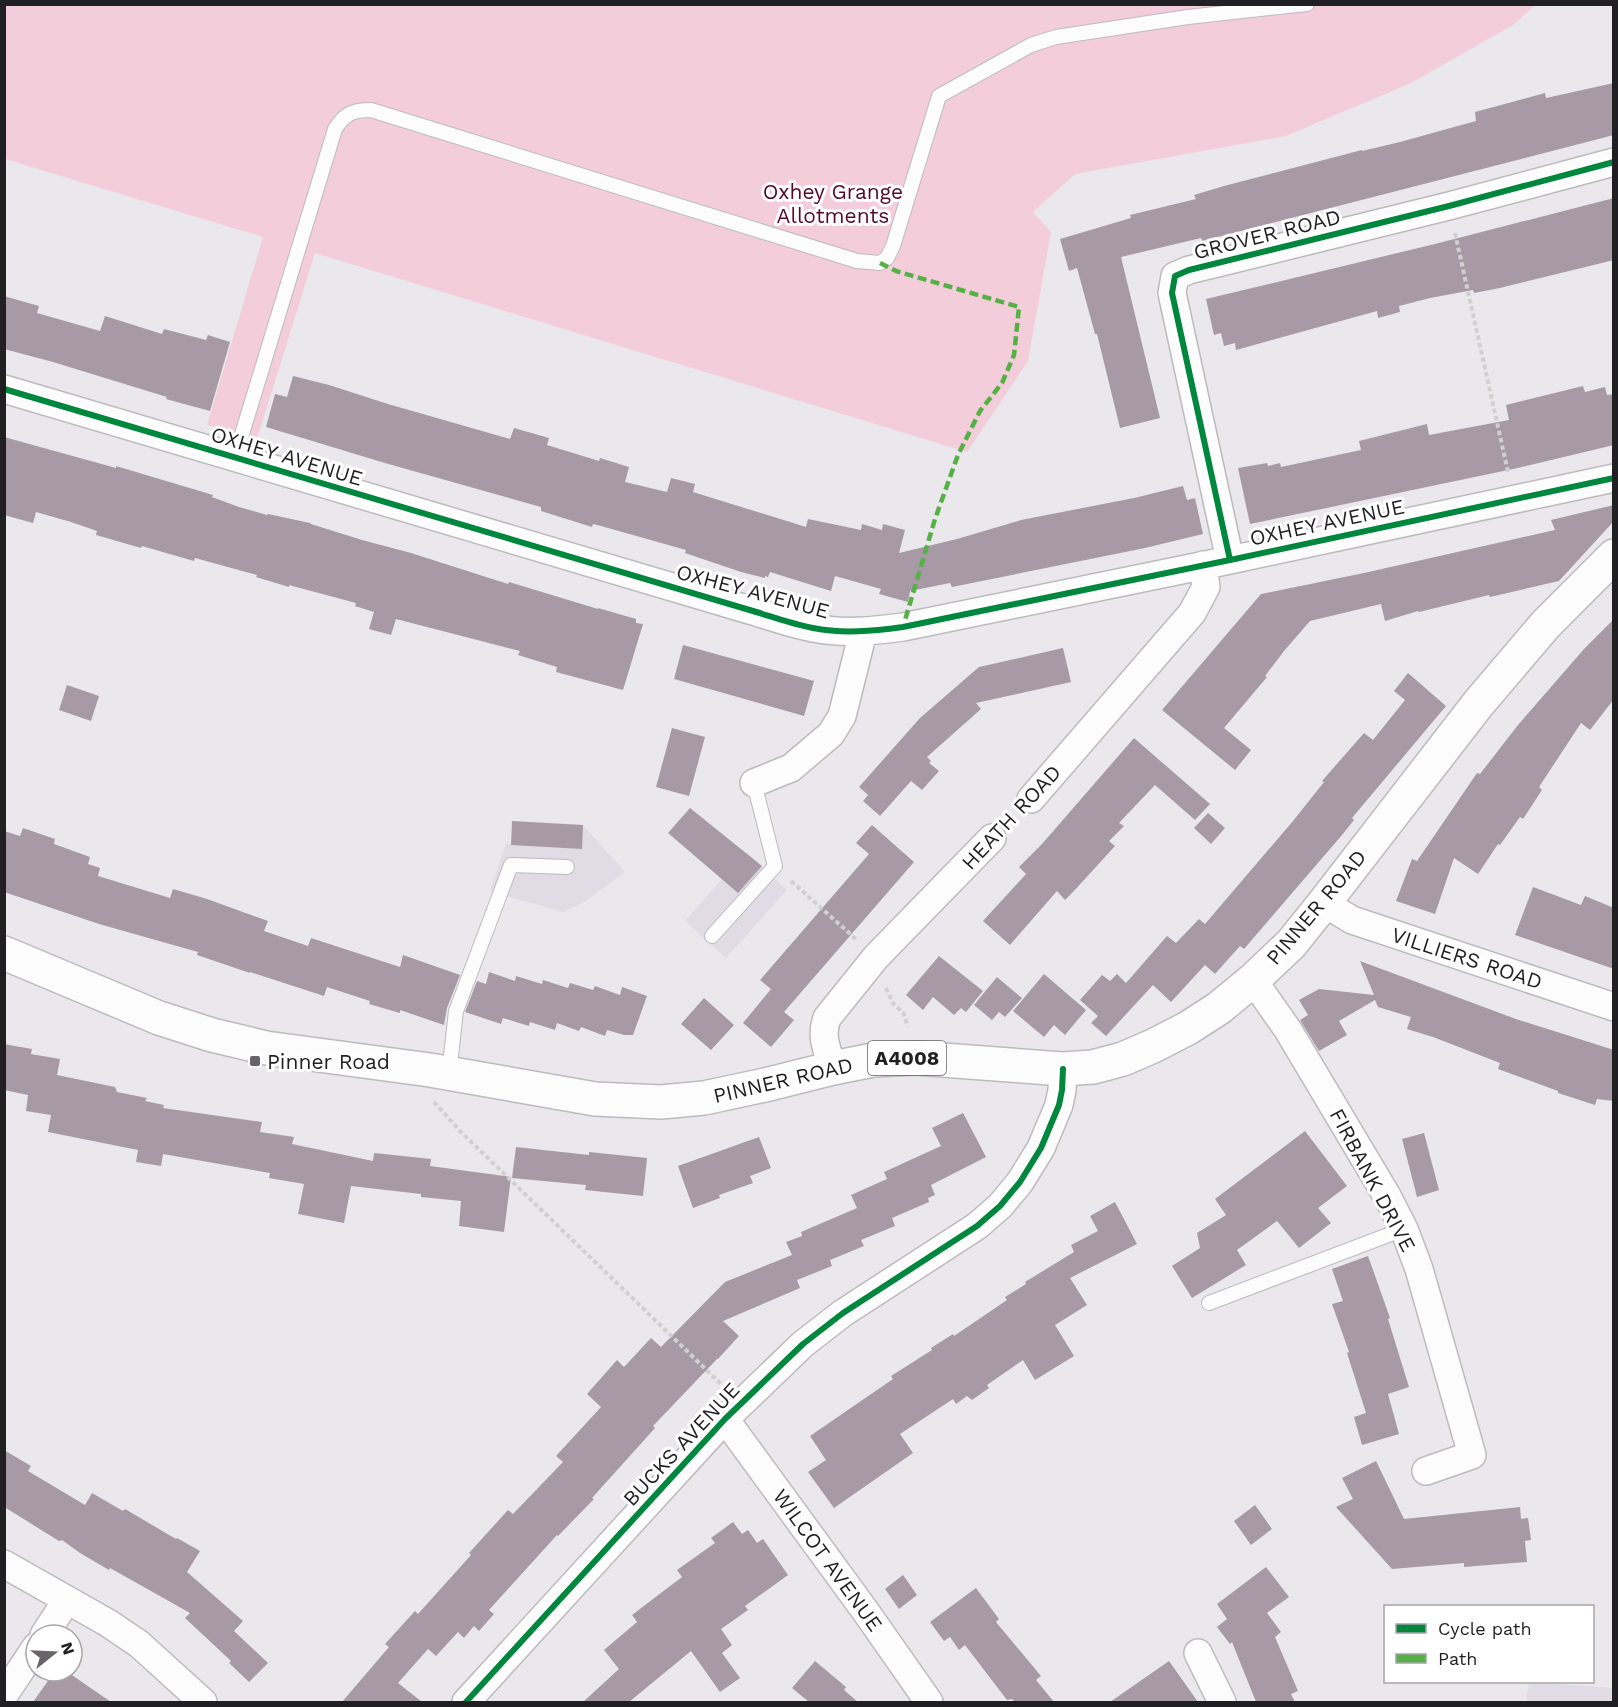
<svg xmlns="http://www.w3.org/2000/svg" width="1618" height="1707" viewBox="0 0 1618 1707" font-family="'Work Sans',sans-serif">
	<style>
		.built { fill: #e0dbe5 }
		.green { fill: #f3ceda }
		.building { fill: #a79aa6 }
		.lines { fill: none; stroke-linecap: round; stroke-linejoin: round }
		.service-casing { stroke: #bcbabd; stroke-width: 16 }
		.minor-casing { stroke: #bcbabd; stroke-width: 30 }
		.primary-casing { stroke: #bcbabd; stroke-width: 36 }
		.path { stroke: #d0d0d1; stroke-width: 4; stroke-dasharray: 4.5 3; stroke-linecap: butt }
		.service { stroke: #fcfcfc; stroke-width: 14 }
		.minor { stroke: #fcfcfc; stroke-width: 27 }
		.primary { stroke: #fcfcfc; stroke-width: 33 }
		.quiet { stroke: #55b145; stroke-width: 4.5; stroke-dasharray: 9 4.5; stroke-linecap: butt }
		.cycleway-casing { stroke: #fff; stroke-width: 10 }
		.cycleway { stroke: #00873e; stroke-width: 6 }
		.poi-dot { fill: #676569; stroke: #fff; stroke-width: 2 }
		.labels { text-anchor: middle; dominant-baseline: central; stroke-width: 6; stroke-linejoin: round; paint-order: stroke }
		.shield { fill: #fff; stroke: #636264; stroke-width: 1.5 }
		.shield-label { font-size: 20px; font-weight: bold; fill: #201f22 }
		.park-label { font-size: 21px; fill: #56082c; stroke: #fff }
		.street-label { font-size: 21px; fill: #201f22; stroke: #fff }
		.poi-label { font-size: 21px; fill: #201f22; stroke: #fff; text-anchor: start }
	</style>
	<rect width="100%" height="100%" fill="#eae8ec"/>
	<path class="built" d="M 583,825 L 625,872 L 586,901 L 563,912 L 490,891 L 506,843 L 511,845 L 581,849 Z
		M 746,852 L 787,890 L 726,958 L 685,921 Z
		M 1529,1682 L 1613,1688 L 1613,1702 L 1526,1702 Z"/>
	<path class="green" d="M 4,5 L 1535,5 L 1513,25 L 1411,83 L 1286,136 L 1075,174 L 1033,212 L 1051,232 L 1028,361 L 967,452 L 315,253 L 257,439 L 207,425 L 263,237 L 5,159 Z"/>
	<path class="building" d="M 1614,83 L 1614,135 L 1202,241 L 1201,238 L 1121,257 L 1160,418 L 1120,428 L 1097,334 L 1095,334 L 1077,268 L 1069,271 L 1060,239 L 1131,218 L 1130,215 L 1196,199 L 1194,195 L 1224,186 L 1362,150 L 1362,151 L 1400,142 L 1476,121 L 1475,112 L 1545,93 L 1546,98 Z
		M 1614,198 L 1614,260 L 1500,288 L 1474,293 L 1473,290 L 1430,298 L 1399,306 L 1400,312 L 1378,318 L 1377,311 L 1236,350 L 1235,343 L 1224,346 L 1221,333 L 1214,335 L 1206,299 L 1435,244 Z
		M 4,296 L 39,306 L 37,313 L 100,331 L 105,316 L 162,334 L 164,329 L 206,340 L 208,335 L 230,342 L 210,411 L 166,399 L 167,397 L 53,362 L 4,349 Z
		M 293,376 L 329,385 L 388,404 L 510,439 L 514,428 L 549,438 L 547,445 L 599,461 L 600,458 L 629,467 L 625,482 L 667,492 L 671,478 L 695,484 L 693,492 L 806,527 L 808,519 L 861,530 L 862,524 L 882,530 L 883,524 L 905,530 L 899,553 L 957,539 L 1021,520 L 1134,498 L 1183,486 L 1187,500 L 1195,498 L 1203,534 L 1145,548 L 952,587 L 950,583 L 910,591 L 908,602 L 879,594 L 881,589 L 835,576 L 831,591 L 770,572 L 768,577 L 765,576 L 765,578 L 741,572 L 685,553 L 686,550 L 601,526 L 593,524 L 592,527 L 541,511 L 541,507 L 385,463 L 266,427 L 275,394 L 287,397 Z
		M 1583,386 L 1585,392 L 1605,387 L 1607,395 L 1614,394 L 1614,445 L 1513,469 L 1250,524 L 1238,468 L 1267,463 L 1268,466 L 1280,463 L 1281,467 L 1361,450 L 1359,441 L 1427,424 L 1429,435 L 1509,420 L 1506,405 Z
		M 4,437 L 116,468 L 116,466 L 213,495 L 212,497 L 239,507 L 267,515 L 268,514 L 310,523 L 311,524 L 362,540 L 411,553 L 508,584 L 509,582 L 598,609 L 598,608 L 636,619 L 636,623 L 643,624 L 623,690 L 556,672 L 557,667 L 518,655 L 520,651 L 396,619 L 391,635 L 369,629 L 374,612 L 355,606 L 356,603 L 289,585 L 289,587 L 256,577 L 257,575 L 195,558 L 194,561 L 142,546 L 141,548 L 96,535 L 97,531 L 71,522 L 36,512 L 33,523 L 4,515 Z
		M 1614,505 L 1614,521 L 1559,581 L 1490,597 L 1489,595 L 1419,612 L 1418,611 L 1385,621 L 1381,604 L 1310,621 L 1284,651 L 1265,676 L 1267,677 L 1224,728 L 1251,750 L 1235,770 L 1162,710 L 1261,594 L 1364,573 L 1555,530 L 1551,520 Z
		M 1614,619 L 1614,699 L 1590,730 L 1581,723 L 1539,787 L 1542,790 L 1523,819 L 1520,817 L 1500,845 L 1498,844 L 1478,874 L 1454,858 L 1435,914 L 1396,901 L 1412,859 L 1417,861 L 1477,773 L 1480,774 L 1518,725 L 1584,649 Z
		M 683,645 L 814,681 L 804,716 L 674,679 Z
		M 1063,648 L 1071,682 L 976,703 L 981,709 L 927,757 L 931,761 L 929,763 L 939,771 L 922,790 L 911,781 L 880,816 L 863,801 L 868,795 L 859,787 L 920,718 L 979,667 Z
		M 1408,673 L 1446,706 L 1352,818 L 1354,820 L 1342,835 L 1244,949 L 1240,946 L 1215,974 L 1205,965 L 1171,1002 L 1153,985 L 1106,1036 L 1091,1023 L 1098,1016 L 1080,1000 L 1102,975 L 1110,981 L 1117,974 L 1126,983 L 1167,936 L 1176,943 L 1199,919 L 1205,924 L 1293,821 L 1324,782 L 1322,781 L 1364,733 L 1373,740 L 1405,700 L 1394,691 Z
		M 67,685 L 99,696 L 91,721 L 59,710 Z
		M 672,728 L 705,737 L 689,796 L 656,787 Z
		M 1134,738 L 1210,804 L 1195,820 L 1155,785 L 1119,823 L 1124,826 L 1109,841 L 1115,846 L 1073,892 L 1065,900 L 1057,891 L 1010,945 L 983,921 L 1026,874 L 1019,867 L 1042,844 Z
		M 690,808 L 762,866 L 738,893 L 668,833 Z
		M 1208,813 L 1225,828 L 1211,844 L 1194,828 Z
		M 512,821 L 583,825 L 582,849 L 511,845 Z
		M 872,825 L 914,862 L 784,1012 L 794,1020 L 771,1047 L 743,1023 L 771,989 L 760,980 L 869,854 L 856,843 Z
		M 23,828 L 55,839 L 54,844 L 90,857 L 88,864 L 100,868 L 98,876 L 170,898 L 173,889 L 207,899 L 268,921 L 264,931 L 308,946 L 311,938 L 400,967 L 403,955 L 460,975 L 447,1008 L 444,1025 L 400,1010 L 400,1013 L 369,1004 L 370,1001 L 327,987 L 324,996 L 250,972 L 250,973 L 197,955 L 198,952 L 99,924 L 4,892 L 4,831 L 20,836 Z
		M 1533,887 L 1581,905 L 1585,896 L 1614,908 L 1614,969 L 1515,935 Z
		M 939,956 L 983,991 L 966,1012 L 961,1008 L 954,1015 L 933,997 L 923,1010 L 906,995 Z
		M 1360,961 L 1516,1019 L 1614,1050 L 1614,1101 L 1597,1099 L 1595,1105 L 1558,1093 L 1558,1091 L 1498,1069 L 1500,1063 L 1433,1037 L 1407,1029 L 1411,1017 L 1378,1007 L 1375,1000 L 1339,1021 L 1347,1035 L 1319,1051 L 1300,1020 L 1308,1015 L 1299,1000 L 1319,989 L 1374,995 Z
		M 489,972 L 515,981 L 516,976 L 542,984 L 543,980 L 568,988 L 570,983 L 593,990 L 595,986 L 620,995 L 622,987 L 647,996 L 633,1035 L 624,1035 L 607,1030 L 605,1036 L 581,1027 L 579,1031 L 557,1023 L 555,1030 L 530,1022 L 529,1026 L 503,1018 L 501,1024 L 465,1012 L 477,981 L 486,984 Z
		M 1044,974 L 1086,1010 L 1065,1035 L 1054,1025 L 1044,1037 L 1013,1011 Z
		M 997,977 L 1022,998 L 1005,1017 L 999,1012 L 992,1020 L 974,1005 Z
		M 704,998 L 734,1025 L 711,1050 L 681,1024 Z
		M 4,1044 L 32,1049 L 31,1054 L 60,1059 L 57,1075 L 115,1087 L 117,1092 L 147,1098 L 145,1101 L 164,1105 L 163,1108 L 262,1122 L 260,1132 L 294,1137 L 292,1144 L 373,1161 L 374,1153 L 431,1159 L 430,1166 L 511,1177 L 504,1232 L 459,1226 L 461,1201 L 421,1197 L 421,1194 L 351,1186 L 344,1223 L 298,1214 L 304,1184 L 269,1178 L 270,1173 L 163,1154 L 161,1166 L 136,1162 L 138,1150 L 48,1132 L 51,1115 L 26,1111 L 28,1095 L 4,1090 Z
		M 963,1113 L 986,1157 L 931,1185 L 935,1195 L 928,1198 L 929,1202 L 892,1218 L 895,1226 L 861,1240 L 864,1246 L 830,1260 L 832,1266 L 797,1280 L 800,1288 L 723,1321 L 739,1336 L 718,1359 L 717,1359 L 653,1426 L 655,1428 L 592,1498 L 594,1499 L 558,1536 L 557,1535 L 489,1610 L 494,1614 L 479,1631 L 474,1626 L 464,1638 L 458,1632 L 436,1656 L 428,1649 L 398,1683 L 422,1702 L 342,1702 L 389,1647 L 385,1644 L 415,1611 L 418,1614 L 471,1555 L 469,1553 L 508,1510 L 513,1514 L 563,1462 L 556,1456 L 601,1407 L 587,1394 L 617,1360 L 624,1367 L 651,1338 L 661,1347 L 725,1282 L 792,1255 L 786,1242 L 802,1236 L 801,1232 L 857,1208 L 851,1195 L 887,1179 L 884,1172 L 941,1146 L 932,1128 Z
		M 1305,1131 L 1347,1186 L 1318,1208 L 1331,1223 L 1299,1248 L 1277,1221 L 1237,1250 L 1246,1265 L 1192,1298 L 1172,1266 L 1200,1248 L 1197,1233 L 1226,1215 L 1215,1199 Z
		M 1424,1133 L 1439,1190 L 1417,1197 L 1402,1139 Z
		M 759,1137 L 771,1168 L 750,1176 L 753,1183 L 719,1195 L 720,1198 L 693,1208 L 678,1166 Z
		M 516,1147 L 589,1155 L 589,1152 L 647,1158 L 643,1196 L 585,1190 L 586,1185 L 512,1178 Z
		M 1115,1202 L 1137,1244 L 1070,1278 L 1087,1305 L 1055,1325 L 1074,1356 L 1035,1380 L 1023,1360 L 987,1385 L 989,1388 L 972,1400 L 967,1396 L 956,1404 L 953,1399 L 900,1434 L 913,1453 L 834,1508 L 808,1472 L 826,1460 L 810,1436 L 893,1379 L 891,1376 L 932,1350 L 931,1348 L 953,1334 L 954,1336 L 1007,1300 L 1005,1297 L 1026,1284 L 1025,1282 L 1074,1252 L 1071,1245 L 1098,1231 L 1090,1216 Z
		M 1368,1256 L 1390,1318 L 1388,1319 L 1409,1387 L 1388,1394 L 1399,1434 L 1362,1445 L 1354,1417 L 1366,1413 L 1347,1353 L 1349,1352 L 1332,1304 L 1343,1301 L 1332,1269 Z
		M 4,1450 L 31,1466 L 28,1471 L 85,1505 L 92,1493 L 123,1511 L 125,1509 L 176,1539 L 177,1538 L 200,1551 L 187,1572 L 243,1621 L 234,1631 L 268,1663 L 249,1682 L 229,1663 L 231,1661 L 185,1618 L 190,1613 L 110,1568 L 109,1570 L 80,1553 L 62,1540 L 59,1541 L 6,1508 L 4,1510 Z
		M 1376,1461 L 1404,1519 L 1520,1507 L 1521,1519 L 1528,1518 L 1531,1540 L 1525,1541 L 1527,1562 L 1464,1567 L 1464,1563 L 1392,1569 L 1336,1507 L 1353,1499 L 1342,1478 Z
		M 1255,1505 L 1272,1529 L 1251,1545 L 1234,1521 Z
		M 733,1522 L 742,1534 L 748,1530 L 757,1543 L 763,1539 L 788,1575 L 745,1606 L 748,1610 L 721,1629 L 732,1645 L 722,1653 L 740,1678 L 720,1692 L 691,1651 L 629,1702 L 583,1702 L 619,1669 L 604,1650 L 637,1622 L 632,1615 L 682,1577 L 677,1570 L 715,1543 L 711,1538 Z
		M 1266,1567 L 1289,1597 L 1267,1613 L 1281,1632 L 1275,1637 L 1298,1691 L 1291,1694 L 1295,1702 L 1256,1702 L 1232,1642 L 1230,1644 L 1217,1627 L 1227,1619 L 1217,1604 Z
		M 903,1575 L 917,1595 L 899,1609 L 885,1589 Z
		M 976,1588 L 999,1619 L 996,1622 L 1041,1676 L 1036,1680 L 1054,1702 L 1015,1702 L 1012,1699 L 1007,1700 L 965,1645 L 959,1650 L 950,1637 L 944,1641 L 930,1622 Z
		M 815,1661 L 846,1687 L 844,1690 L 858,1702 L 809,1702 L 792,1688 Z
		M 1169,1661 L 1198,1702 L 1110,1702 Z
		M 55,1671 L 66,1671 L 111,1702 L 33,1702 Z"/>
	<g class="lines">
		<defs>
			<path id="service" d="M 235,457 L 335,129 C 345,113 353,110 371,110 L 857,261 L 880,263 L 887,258 L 893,246 L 939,96 L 1031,45 L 1056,37 L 1188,17 L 1307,4
				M 712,936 L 775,866 L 754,783
				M 449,1074 L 456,1011 L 511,865 L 567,867
				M 1209,1303 L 1404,1229"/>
			<path id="minor" d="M 4,389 L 753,611 C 773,617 792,624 813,628 C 843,634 873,631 903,627 L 1230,560 L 1614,478
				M 1230,560 L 1172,293 L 1175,276 L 1189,270 L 1449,206 L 1614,162
				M 754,783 L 791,768 L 831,734 L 842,716 L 863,632
				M 1031,799 L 1192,613 L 1206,587 L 1203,565
				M 1324,903 L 1352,920 L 1614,1007
				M 1253,980 L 1288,1030 L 1387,1196 L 1404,1229 L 1419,1269 L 1472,1455 L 1426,1471
				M 833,1068 C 827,1050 820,1036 827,1018 L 876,957 L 992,838
				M 725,1419 L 866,1612 L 929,1702
				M 4,1564 L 108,1623 L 139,1644 L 203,1702
				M 44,1635 L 67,1600
				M 1198,1653 L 1222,1702
				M 4,1695 L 36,1647
				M 466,1702 L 725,1419 L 803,1344 L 843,1313 L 977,1226 L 1000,1206 L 1020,1182 L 1041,1148 L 1059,1105 L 1062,1090 L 1063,1069"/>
			<path id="primary" d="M 4,953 L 159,1018 L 212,1035 L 266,1048 L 430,1070 L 595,1099 L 661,1102 L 704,1098 L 765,1085 L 833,1068 L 873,1060 L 916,1058 L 1063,1069 L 1093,1067 L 1123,1059 L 1153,1046 L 1188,1028 L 1219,1008 L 1253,980 L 1291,944 L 1324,903 L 1478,704 L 1546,624 L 1614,556"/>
		</defs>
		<use href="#service" class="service-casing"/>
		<use href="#minor" class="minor-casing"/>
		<use href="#primary" class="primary-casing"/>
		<path class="path" d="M 1455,233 L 1508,472
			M 791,881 L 857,940
			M 886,988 L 893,1003 L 904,1014 L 908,1027
			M 434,1102 L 461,1132 L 722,1385"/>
		<use href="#service" class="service"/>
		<use href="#minor" class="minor"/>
		<use href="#primary" class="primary"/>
		<path class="quiet" d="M 880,263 L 896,271 L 1019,307 L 1014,355 L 1002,383 L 980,411 L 958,455 L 935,519 L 903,627"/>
		<defs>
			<path id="cycleway" d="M 4,389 L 753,611 C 773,617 792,624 813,628 C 843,634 873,631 903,627 L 1230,560 L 1614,478
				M 1230,560 L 1172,293 L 1175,276 L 1189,270 L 1449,206 L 1614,162
				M 466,1702 L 725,1419 L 803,1344 L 843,1313 L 977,1226 L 1000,1206 L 1020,1182 L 1041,1148 L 1059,1105 L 1062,1090 L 1063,1069"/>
		</defs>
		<use href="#cycleway" class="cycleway-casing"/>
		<use href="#cycleway" class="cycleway"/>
	</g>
	<rect class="poi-dot" x="249" y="1055" width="12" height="12" rx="3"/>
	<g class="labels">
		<rect class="shield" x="868" y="1041" width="78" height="34" rx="4.5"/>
		<g class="shield-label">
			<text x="907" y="1058">A4008</text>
		</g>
		<g class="park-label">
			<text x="833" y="191">Oxhey Grange<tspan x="833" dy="24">Allotments</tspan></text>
		</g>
		<g class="street-label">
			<text transform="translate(1267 234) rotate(-14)">GROVER ROAD</text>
			<text transform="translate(287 456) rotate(17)">OXHEY AVENUE</text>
			<text transform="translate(1327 522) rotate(-12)">OXHEY AVENUE</text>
			<text transform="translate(753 591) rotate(15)">OXHEY AVENUE</text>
			<text transform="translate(1011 817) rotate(-47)">HEATH ROAD</text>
			<text transform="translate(1316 907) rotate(-50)">PINNER ROAD</text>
			<text transform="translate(1467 958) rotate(18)">VILLIERS ROAD</text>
			<text transform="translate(783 1080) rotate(-13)">PINNER ROAD</text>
			<text transform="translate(1373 1180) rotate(62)">FIRBANK DRIVE</text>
			<text transform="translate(681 1444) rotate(-47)">BUCKS AVENUE</text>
			<text transform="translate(828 1560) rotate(54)">WILCOT AVENUE</text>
		</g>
		<g class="poi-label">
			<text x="267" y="1061">Pinner Road</text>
		</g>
	</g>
	<rect width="1618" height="1707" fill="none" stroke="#201f22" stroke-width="12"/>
	<rect x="1384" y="1605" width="210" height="78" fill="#ffffff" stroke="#a6a5a7" stroke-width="1.5"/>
	<rect x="1396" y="1624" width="30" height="9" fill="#00873e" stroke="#a6a5a7" stroke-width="1.5"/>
	<text x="1438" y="1635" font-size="18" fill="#201f22">Cycle path</text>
	<rect x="1396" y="1654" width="30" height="9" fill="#55b145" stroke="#a6a5a7" stroke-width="1.5"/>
	<text x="1438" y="1665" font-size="18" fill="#201f22">Path</text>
	<g transform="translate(54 1653) rotate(72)"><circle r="28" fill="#ffffff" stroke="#a6a5a7" stroke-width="1.5"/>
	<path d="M0-4.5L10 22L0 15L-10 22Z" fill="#676569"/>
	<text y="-9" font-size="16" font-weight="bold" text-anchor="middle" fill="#201f22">N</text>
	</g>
</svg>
